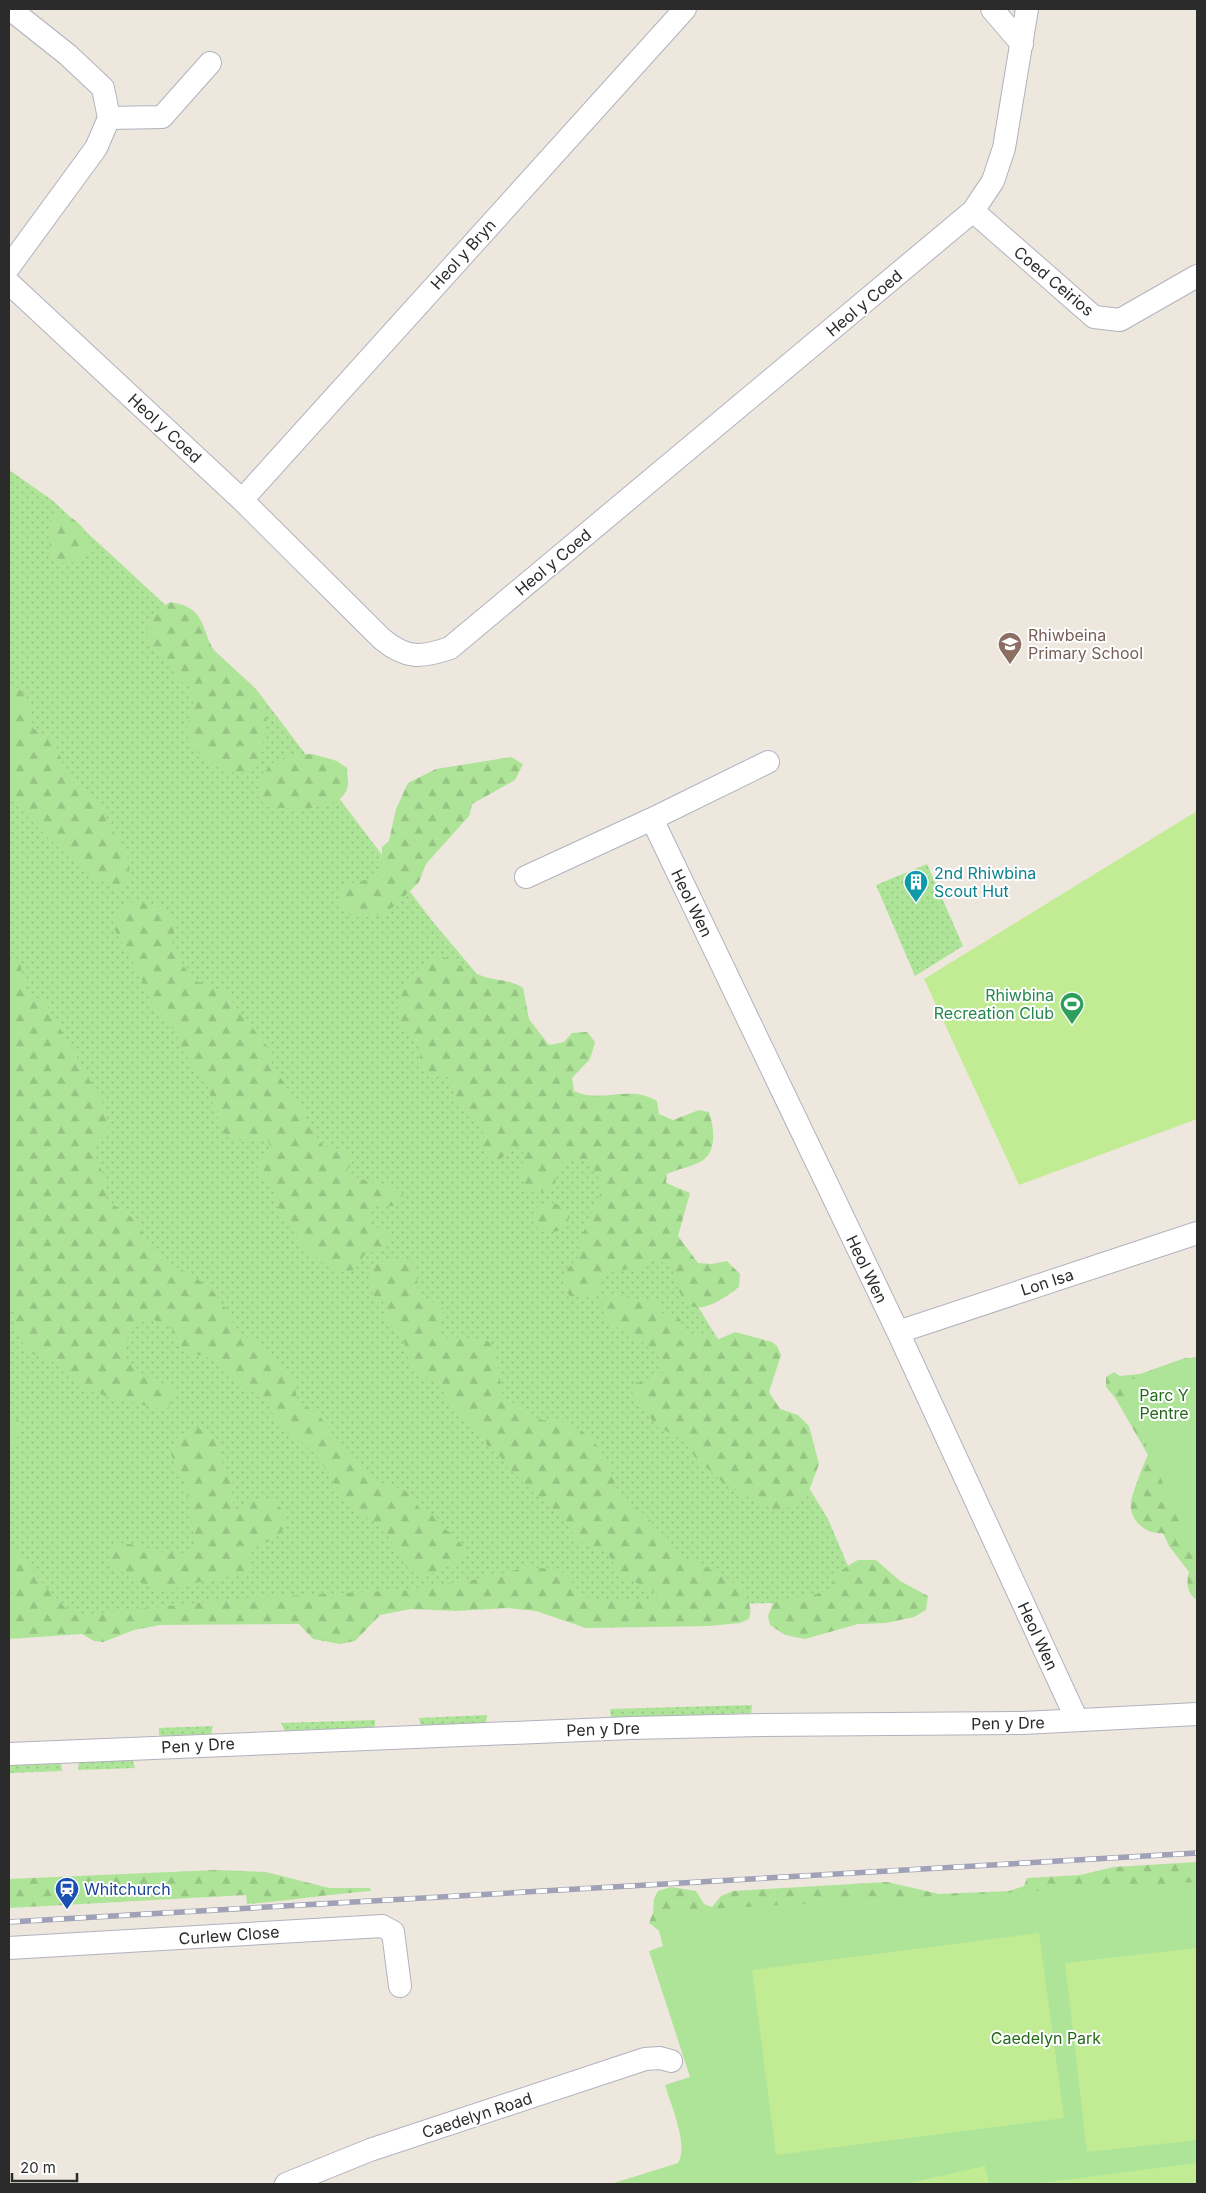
<svg xmlns="http://www.w3.org/2000/svg" width="1206" height="2193" viewBox="0 0 1206 2193" font-family="Inter,sans-serif">
	<style>
		.grass { fill: url(#grass-dots) }
		.forest { fill: url(#forest-firs) }
		.park { fill: #aee498 }
		.pitch { fill: #c2ec94 }
		.lines { fill: none; stroke-linecap: round; stroke-linejoin: round }
		.street-casing { stroke: #b1b2bf; stroke-width: 24 }
		.street { stroke: #fff; stroke-width: 22 }
		.rail-casing { stroke: #9fa1b6; stroke-width: 5.5 }
		.rail { stroke: #fff; stroke-width: 4; stroke-dasharray: 11; stroke-linecap: butt }
		.labels { text-anchor: middle; dominant-baseline: central; stroke-width: 4; stroke-linejoin: round; paint-order: stroke }
		.street-label { font-size: 16px; fill: #2b2b2b; stroke: #fff }
		.education-label { font-size: 16px; fill: #785e54; stroke: #fff; text-anchor: start }
		.culture-label { font-size: 16px; fill: #0d838f; stroke: #fff; text-anchor: start }
		.leisure-label { font-size: 16px; fill: #27864d; stroke: #fff; text-anchor: end }
		.park-label { font-size: 16px; fill: #256a19; stroke: #fff }
		.transit-label { font-size: 16px; fill: #164399; stroke: #fff; text-anchor: start }
	</style>
	<defs>
		<pattern id="grass-dots" width="8" height="8" patternUnits="userSpaceOnUse" patternTransform="scale(1.25)"><rect width="8" height="8" fill="#aee498"/><path d="M2 2h.1M6 6h.1" fill="none" stroke="#96c483" stroke-width="1.8" stroke-linecap="round"/></pattern>
		<pattern id="forest-firs" width="22" height="20" patternUnits="userSpaceOnUse" patternTransform="scale(1.25)"><rect width="22" height="20" fill="#aee498"/><path d="M5 1l3.5 6h-7zM16 11l3.5 6h-7z" fill="#96c483"/></pattern>
	</defs>
	<rect width="100%" height="100%" fill="#ede7dd"/>
	<path class="grass" d="M 9,470 L 52,500 L 256,689 L 433,922 L 541,1050 L 828,1519 L 863,1601 L 597,1607 L 539,1590 L 9,1628 Z
		M 927,864 L 963,946 L 915,976 L 876,885 Z
		M 752,1705 L 751,1713 L 611,1718 L 610,1709 Z
		M 487,1715 L 486,1723 L 421,1726 L 419,1718 Z
		M 375,1720 L 375,1727 L 285,1731 L 281,1723 Z
		M 213,1726 L 211,1734 L 162,1736 L 159,1735 L 159,1728 Z
		M 132,1759 L 135,1768 L 78,1770 L 79,1762 Z
		M 61,1763 L 62,1771 L 9,1773 L 9,1764 Z"/>
	<path class="forest" d="M 61,513 C 83,521 99,541 82,562 L 61,563 L 49,556 L 51,519 Z
		M 170,602 C 207,607 200,629 215,652 C 219,656 225,661 229,665 C 256,689 273,699 264,738 C 260,758 260,759 245,773 L 224,771 L 205,759 L 189,743 L 187,726 L 193,705 L 191,688 L 177,679 L 175,666 L 148,645 C 144,621 151,615 170,602 Z
		M 9,684 C 30,690 29,712 34,729 C 65,743 55,756 71,779 C 79,791 93,797 102,807 C 106,812 105,820 108,825 C 110,831 117,834 120,839 C 129,855 136,880 120,891 C 76,870 41,832 9,796 Z
		M 313,754 L 337,761 L 347,768 C 347,773 348,779 348,784 C 345,815 287,808 265,807 L 258,794 L 259,778 L 273,763 L 288,756 Z
		M 511,757 L 523,764 L 515,780 L 472,804 L 469,816 L 426,864 L 419,882 L 400,901 L 384,914 L 361,918 L 345,914 L 339,904 L 339,893 L 352,883 L 382,876 L 382,847 L 389,841 L 396,809 L 408,783 L 436,769 Z
		M 133,902 C 150,902 163,908 176,920 L 172,945 L 191,979 L 225,992 L 269,1049 L 270,1067 L 284,1082 L 292,1099 L 304,1107 L 306,1122 L 323,1146 L 348,1152 L 352,1163 L 346,1172 C 362,1183 383,1182 401,1190 L 404,1200 L 398,1206 L 375,1206 L 368,1215 L 373,1226 L 387,1231 L 389,1241 L 380,1251 L 365,1254 L 354,1270 L 338,1271 L 325,1265 L 298,1241 L 294,1228 L 281,1217 C 278,1198 274,1185 257,1174 C 257,1161 261,1155 271,1147 L 267,1139 L 250,1138 L 232,1142 L 221,1129 L 208,1088 L 183,1050 L 175,1032 L 152,1004 L 140,975 L 112,925 L 119,911 Z
		M 9,955 L 20,961 L 25,992 L 45,1002 L 105,1107 L 108,1128 L 91,1145 L 106,1181 L 106,1200 L 131,1217 L 165,1262 L 192,1275 L 212,1290 L 227,1310 L 238,1333 L 255,1341 L 293,1375 L 297,1399 L 322,1419 L 338,1441 L 381,1483 L 405,1490 L 421,1510 L 432,1515 L 440,1526 L 451,1533 L 463,1546 L 465,1558 L 424,1577 L 408,1569 L 385,1531 L 347,1502 L 316,1455 L 278,1422 L 265,1401 L 234,1379 L 216,1359 L 185,1352 L 171,1327 L 149,1318 C 143,1322 133,1327 130,1333 C 111,1365 150,1381 174,1387 L 175,1398 L 166,1410 L 110,1398 L 82,1386 L 64,1368 L 46,1358 L 28,1352 L 17,1333 L 13,1308 L 9,1299 Z
		M 438,956 C 454,958 468,972 485,977 C 498,981 512,980 523,988 L 529,1019 L 549,1045 L 564,1042 L 572,1033 L 587,1032 L 595,1042 L 590,1059 L 572,1078 L 574,1091 C 601,1104 629,1084 657,1101 L 659,1114 L 673,1120 L 699,1110 L 709,1112 C 714,1127 718,1153 700,1162 C 690,1167 678,1169 667,1174 L 666,1183 L 690,1193 L 678,1236 L 698,1263 L 712,1264 L 727,1261 L 740,1274 L 739,1287 C 726,1297 695,1321 682,1297 C 672,1277 680,1267 653,1259 L 638,1269 L 609,1270 L 601,1284 L 590,1297 L 571,1297 L 563,1289 C 562,1273 570,1264 582,1254 L 582,1236 L 601,1192 L 600,1181 L 590,1163 L 574,1158 L 565,1160 L 556,1173 L 555,1185 L 539,1193 L 526,1189 L 521,1169 L 524,1157 L 522,1149 L 515,1147 L 498,1161 L 486,1157 L 482,1145 L 483,1133 L 477,1121 L 461,1109 L 453,1091 L 451,1078 L 429,1072 L 420,1061 L 420,1044 C 396,1031 395,1016 400,990 L 415,980 L 426,961 Z
		M 550,1203 L 563,1205 L 570,1217 L 562,1230 C 545,1234 541,1236 532,1219 L 535,1208 Z
		M 395,1261 L 414,1262 C 420,1274 415,1285 420,1296 L 443,1307 C 444,1319 438,1326 439,1337 L 485,1339 L 494,1346 L 503,1396 C 516,1404 528,1416 543,1420 C 551,1422 562,1420 569,1424 C 601,1438 612,1468 619,1498 C 634,1507 650,1513 656,1531 L 667,1537 L 675,1554 C 699,1566 760,1582 749,1619 L 740,1623 L 709,1626 L 586,1628 L 536,1611 L 507,1608 L 456,1611 L 411,1609 L 380,1615 L 355,1641 L 340,1644 L 313,1639 L 299,1624 L 160,1625 L 134,1630 L 103,1642 L 94,1641 L 82,1634 L 9,1639 L 9,1600 L 13,1597 L 9,1573 L 9,1551 L 17,1554 L 67,1610 L 84,1615 L 244,1598 L 406,1590 L 472,1580 L 528,1567 L 554,1569 L 565,1573 L 576,1587 L 590,1599 L 604,1602 L 658,1600 L 655,1592 L 621,1575 L 607,1552 L 586,1546 L 575,1537 L 559,1513 L 545,1503 L 509,1469 L 499,1455 L 489,1449 L 482,1434 L 449,1403 L 441,1387 L 410,1367 L 403,1337 L 386,1322 L 383,1301 L 374,1297 L 370,1283 L 370,1270 L 378,1262 Z
		M 616,1293 L 630,1299 L 659,1299 L 662,1313 L 680,1319 L 684,1330 L 693,1337 L 711,1334 L 717,1340 L 735,1332 L 772,1342 L 777,1346 L 781,1355 L 769,1392 L 780,1409 L 798,1415 L 809,1426 L 819,1464 L 810,1488 L 803,1498 L 789,1507 L 776,1511 L 727,1486 L 695,1457 L 686,1444 L 675,1435 L 657,1427 L 632,1392 L 634,1384 L 664,1372 L 658,1351 L 606,1321 L 601,1304 L 608,1296 Z
		M 1185,1358 L 1197,1359 L 1197,1600 C 1187,1593 1186,1584 1189,1572 L 1169,1546 L 1163,1533 C 1147,1535 1129,1521 1131,1503 C 1131,1496 1144,1463 1148,1455 L 1116,1399 L 1106,1387 L 1106,1377 L 1114,1372 L 1120,1376 L 1140,1374 Z
		M 9,1413 L 19,1421 L 17,1441 L 9,1450 Z
		M 196,1427 C 232,1441 212,1460 233,1480 L 232,1496 L 234,1509 L 241,1510 L 256,1499 L 271,1499 L 287,1514 C 287,1534 272,1542 255,1546 L 250,1554 L 249,1571 L 244,1575 L 208,1580 L 163,1591 L 147,1586 L 110,1565 C 108,1555 109,1550 116,1543 C 144,1543 163,1559 191,1551 L 195,1544 L 186,1484 L 177,1472 L 171,1453 L 179,1435 Z
		M 858,1560 L 876,1560 L 900,1581 L 928,1596 L 926,1610 L 914,1617 L 886,1623 L 858,1624 L 805,1639 L 785,1635 L 770,1625 L 768,1616 L 774,1600 L 811,1596 L 830,1589 C 836,1573 843,1568 858,1560 Z
		M 1197,1862 L 1197,1952 L 661,1932 L 649,1923 L 653,1913 L 654,1899 L 658,1891 L 671,1887 L 696,1891 L 704,1904 L 712,1907 L 721,1896 L 733,1891 L 887,1882 L 939,1894 L 1009,1891 L 1024,1886 L 1027,1878 L 1080,1875 L 1114,1867 Z
		M 216,1870 L 266,1872 L 329,1888 L 370,1888 L 371,1891 C 330,1894 289,1901 247,1904 L 246,1895 L 9,1908 L 9,1879 Z"/>
	<path class="park" d="M 1197,1356 L 1197,1562 L 1120,1384 Z
		M 1197,1882 L 1197,2184 L 611,2184 L 678,2163 C 689,2146 671,2105 665,2085 L 690,2077 L 649,1951 L 663,1946 L 654,1912 Z"/>
	<path class="pitch" d="M 1197,811 L 1197,1119 L 1019,1185 L 924,979 Z
		M 1039,1933 L 1064,2118 L 776,2155 L 752,1970 Z
		M 1197,1948 L 1197,2140 L 1087,2152 L 1065,1963 Z
		M 1197,2163 L 1197,2184 L 1033,2184 Z
		M 985,2166 L 989,2184 L 905,2184 Z"/>
	<g class="lines">
		<defs>
			<path id="street" d="M 992,9 L 1022,44
				M 109,118 L 162,117 L 210,63
				M 973,211 L 1094,317 L 1120,320 L 1197,276
				M 9,267 L 96,148 L 109,118 L 103,88 L 68,55 L 10,9
				M 9,283 L 242,500 L 382,639 C 406,659 421,658 450,648 L 973,211 L 993,181 L 1004,148 L 1027,9
				M 242,500 L 685,9
				M 652,819 L 898,1332 L 1077,1720
				M 526,877 L 652,819 L 768,762
				M 898,1332 L 1197,1233
				M 9,1754 L 631,1728 L 762,1725 L 1023,1723 L 1197,1714
				M 9,1948 L 382,1926 L 393,1932 L 400,1986
				M 286,2184 L 370,2150 L 645,2059 L 660,2058 L 671,2061"/>
		</defs>
		<use href="#street" class="street-casing"/>
		<use href="#street" class="street"/>
		<defs>
			<path id="rail" d="M 9,1922 L 1197,1853"/>
		</defs>
		<use href="#rail" class="rail-casing"/>
		<use href="#rail" class="rail"/>
	</g>
	<defs>
		<symbol id="school-pin" viewBox="-11 -11 22 30"><path d="M0 17L-7.5 6A9.5 9.5 0 1 1 7.5 6Z" fill="#8d6e63" stroke="#fff"/><path d="M0-5L7-2L0 1L-7-2ZM-4 1L0 2.5L4 1V4Q0 6-4 4Z" fill="#fff"/></symbol>
		<symbol id="building-pin" viewBox="-11 -11 22 30"><path d="M0 17L-7.5 6A9.5 9.5 0 1 1 7.5 6Z" fill="#0f9aa8" stroke="#fff"/><path d="M-4-6H4V6H1V3H-1V6H-4ZM-2.5-4.3h1.7v1.8h-1.7ZM.8-4.3h1.7v1.8H.8ZM-2.5-1h1.7V.8h-1.7ZM.8-1h1.7V.8H.8Z" fill="#fff"/></symbol>
		<symbol id="stadium-pin" viewBox="-11 -11 22 30"><path d="M0 17L-7.5 6A9.5 9.5 0 1 1 7.5 6Z" fill="#2e9e5b" stroke="#fff"/><path d="M0-5a6.5 5 0 1 0 0 10a6.5 5 0 1 0 0-10ZM-3.5-1.8h7v3.6h-7Z" fill="#fff"/></symbol>
		<symbol id="station-pin" viewBox="-11 -11 22 30"><path d="M0 17L-7.5 6A9.5 9.5 0 1 1 7.5 6Z" fill="#1a4fb4" stroke="#fff"/><path d="M-3-6H3Q5-6 5-4V2Q5 4 3 4L4.5 6H3L1.5 4h-3L-3 6H-4.5L-3 4Q-5 4-5 2V-4Q-5-6-3-6ZM-3.5-4v3h7v-3ZM-3.5 1v1.5H-2V1ZM2 1v1.5H3.5V1Z" fill="#fff"/></symbol>
	</defs>
	<g fill-rule="evenodd">
		<use href="#school-pin" x="996" y="630" width="28" height="38"/>
		<use href="#building-pin" x="902" y="868" width="28" height="38"/>
		<use href="#stadium-pin" x="1058" y="990" width="28" height="38"/>
		<use href="#station-pin" x="53" y="1875" width="28" height="38"/>
	</g>
	<g class="labels">
		<g class="street-label">
			<text transform="translate(463 254) rotate(-48)">Heol y Bryn</text>
			<text transform="translate(1054 281) rotate(40)">Coed Ceirios</text>
			<text transform="translate(864 303) rotate(-40)">Heol y Coed</text>
			<text transform="translate(165 428) rotate(43)">Heol y Coed</text>
			<text transform="translate(553 562) rotate(-40)">Heol y Coed</text>
			<text transform="translate(692 903) rotate(64)">Heol Wen</text>
			<text transform="translate(867 1269) rotate(64)">Heol Wen</text>
			<text transform="translate(1047 1282) rotate(-18)">Lon Isa</text>
			<text transform="translate(1038 1636) rotate(65)">Heol Wen</text>
			<text transform="translate(1008 1723) rotate(-1)">Pen y Dre</text>
			<text transform="translate(603 1729) rotate(-2)">Pen y Dre</text>
			<text transform="translate(198 1745) rotate(-3)">Pen y Dre</text>
			<text transform="translate(229 1935) rotate(-4)">Curlew Close</text>
			<text transform="translate(477 2115) rotate(-18)">Caedelyn Road</text>
		</g>
		<g class="education-label">
			<text x="1028" y="635">Rhiwbeina<tspan x="1028" dy="18">Primary School</tspan></text>
		</g>
		<g class="culture-label">
			<text x="934" y="873">2nd Rhiwbina<tspan x="934" dy="18">Scout Hut</tspan></text>
		</g>
		<g class="leisure-label">
			<text x="1054" y="995">Rhiwbina<tspan x="1054" dy="18">Recreation Club</tspan></text>
		</g>
		<g class="park-label">
			<text x="1164" y="1395">Parc Y<tspan x="1164" dy="18">Pentre</tspan></text>
			<text x="1046" y="2038">Caedelyn Park</text>
		</g>
		<g class="transit-label">
			<text x="84" y="1889">Whitchurch</text>
		</g>
	</g>
	<rect width="1206" height="2193" fill="none" stroke="#2b2b2b" stroke-width="20"/>
	<path d="M12 2173v8h65v-8" fill="none" stroke="#2b2b2b" stroke-width="2.5"/>
	<text x="20" y="2173" font-size="15" fill="#2b2b2b" stroke="#ffffff" stroke-width="4" paint-order="stroke">20 m</text>
</svg>
